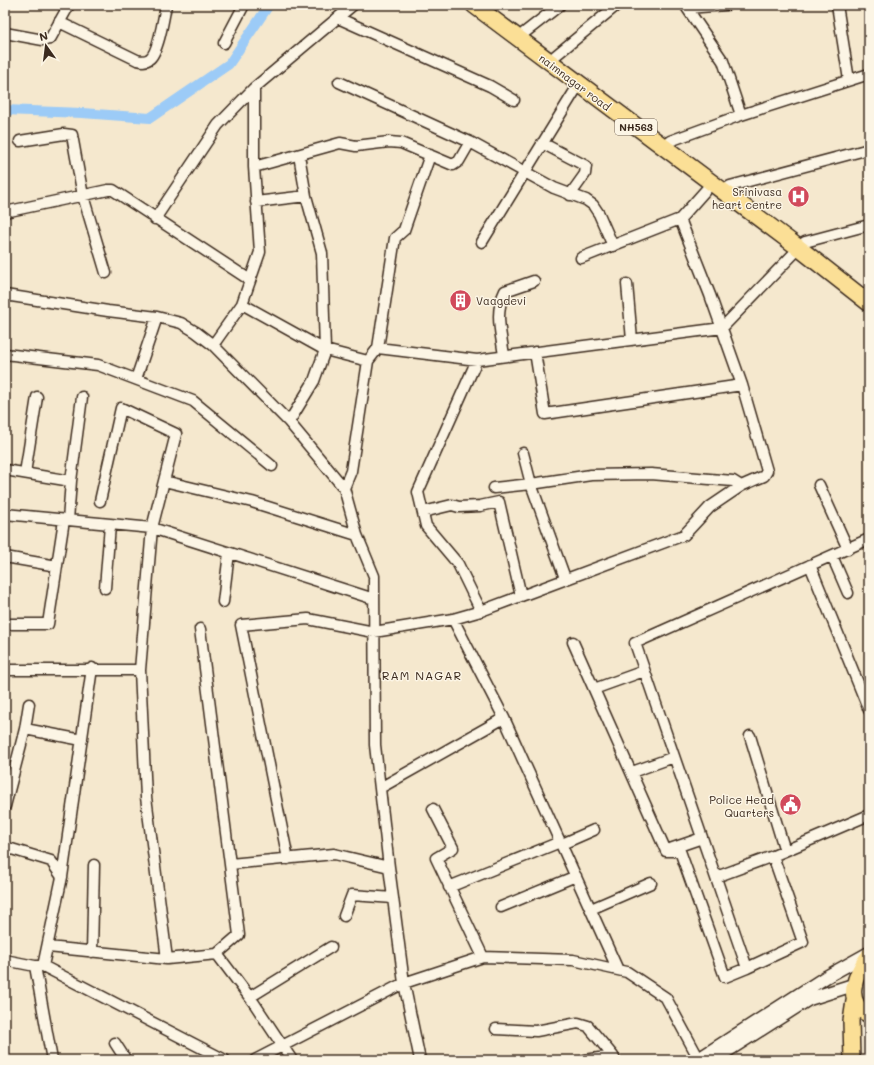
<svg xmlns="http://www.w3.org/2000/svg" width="874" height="1065" viewBox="0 0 874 1065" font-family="Mali,sans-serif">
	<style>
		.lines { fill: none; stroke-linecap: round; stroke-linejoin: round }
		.canal { stroke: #9ccbf7; stroke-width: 10 }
		.minor-casing { stroke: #3b2a1e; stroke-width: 13 }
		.tertiary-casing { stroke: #3b2a1e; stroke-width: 15 }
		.primary-casing { stroke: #3b2a1e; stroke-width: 18 }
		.trunk-casing { stroke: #3b2a1e; stroke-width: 19 }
		.minor { stroke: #fcf5e5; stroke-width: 10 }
		.tertiary { stroke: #fcf5e5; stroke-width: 12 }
		.primary { stroke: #fbdf96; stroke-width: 15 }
		.trunk { stroke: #fbdf96; stroke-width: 16 }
		.labels { text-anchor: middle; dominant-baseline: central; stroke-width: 3; stroke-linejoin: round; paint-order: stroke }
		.shield { fill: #fcf5e5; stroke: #75675a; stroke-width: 1 }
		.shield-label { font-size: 10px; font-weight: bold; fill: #3b2a1e }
		.street-label { font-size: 11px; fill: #3b2a1e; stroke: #fcf5e5 }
		.poi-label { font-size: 11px; fill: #3b2a1e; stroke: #fcf5e5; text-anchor: end }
		.neighbourhood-label { font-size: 12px; letter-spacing: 1px; fill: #3b2a1e; stroke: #fcf5e5 }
	</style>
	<rect width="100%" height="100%" fill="#f5e8ce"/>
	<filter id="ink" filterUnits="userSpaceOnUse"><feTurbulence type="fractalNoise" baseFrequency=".025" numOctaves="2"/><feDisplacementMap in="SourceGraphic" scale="8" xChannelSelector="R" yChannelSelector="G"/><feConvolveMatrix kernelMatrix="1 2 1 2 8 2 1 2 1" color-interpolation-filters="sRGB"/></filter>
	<g filter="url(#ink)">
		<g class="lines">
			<path class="canal" d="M 5,110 L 82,113 L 150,118 L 229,64 L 269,5"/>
			<defs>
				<path id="minor" d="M 685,5 L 687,8 L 727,5
					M 837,5 L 849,80
					M 687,8 L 723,61 L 741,115
					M 338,18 L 490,86 L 514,100
					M 59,22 L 137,60 C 141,61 145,62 149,59 C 158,54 164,16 166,5
					M 5,33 L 43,40 L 50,39 L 69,5
					M 524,33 L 560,5
					M 224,43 L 244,5
					M 555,56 L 617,5
					M 339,82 L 470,142 L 554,188 L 586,200 L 593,205 L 599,214 L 613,246
					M 20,141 L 64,134 L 72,135 L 83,196 L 106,273
					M 670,141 L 741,115 L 869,74
					M 542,143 L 586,166 L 585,174 L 570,195
					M 299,155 L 306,196
					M 254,167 L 340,143 L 356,146 L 389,142 L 401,143 L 453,165 L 459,161 L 470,142
					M 730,186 L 869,149
					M 256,202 L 306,196 L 322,253 L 325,350 L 314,381 L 289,422
					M 5,212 L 108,190 L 113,190 L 250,280
					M 155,219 L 218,125 L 254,88 L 353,5
					M 482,242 L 579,84
					M 581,258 L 680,219 L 712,183
					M 627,284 L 632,340
					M 5,295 L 108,311 L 157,317 L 181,323 L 196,332 L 213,345 L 289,422 L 344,488 L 357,535
					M 242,304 L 325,350 L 368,361 L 378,348 L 395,238 L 404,230 L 430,155
					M 213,345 L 242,304 L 260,252 L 254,167 L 254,88
					M 378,348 L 477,360 L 722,328 L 805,242 L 869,225
					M 535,352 L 545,414 L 742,385
					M 5,354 L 98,365 L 193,401 L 272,466
					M 504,356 C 501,332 494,313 505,291 L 534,281
					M 477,360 L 418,492 L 426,526 L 458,564 L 481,611
					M 136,379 L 157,317
					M 523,453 L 531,484 L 565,578
					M 5,470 L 71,481 L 82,397
					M 25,473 L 37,397
					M 164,481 L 252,502 L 357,535 L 374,576 L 375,745 L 389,867 L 404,983 L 420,1060
					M 819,485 L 848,549
					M 344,488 L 351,471 L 368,361
					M 494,488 L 531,484 L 591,475 L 651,474 L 733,481 L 741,486
					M 100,501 L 121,408 L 176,434 L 152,528 L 140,670 L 146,797 L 167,959
					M 423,512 L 452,505 L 459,507 L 480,506 L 499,502 L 521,596
					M 5,514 L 152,528 L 374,599
					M 68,520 L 71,481
					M 832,556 L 848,593
					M 5,557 L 57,566
					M 810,565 L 869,710
					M 105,588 L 110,525
					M 223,602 L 229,553
					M 453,619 L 504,718 L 618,970
					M 8,624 L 48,624 L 64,520
					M 573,642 L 666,851 L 680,851 L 725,977 L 747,968
					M 5,670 L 140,670
					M 594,689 L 644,671
					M 25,729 L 82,740
					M 750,736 L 785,851
					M 632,772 L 674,757
					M 380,788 L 504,718
					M 5,806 L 25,729 L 29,704
					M 433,809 L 453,848 L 436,858 L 483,957
					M 562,844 L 594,830
					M 5,847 L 51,861 L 62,877
					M 670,849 L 702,838
					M 773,856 L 803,942 L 747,968 L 635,643 L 869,539
					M 288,859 L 241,625 L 308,619 L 374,632 L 453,619 L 481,611 L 684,535 L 710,507 L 741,486 L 764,476 L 767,471 L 742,385 L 710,295 L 680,219
					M 230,864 L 334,854 L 389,867
					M 716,877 L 773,856 L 869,815
					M 449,887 L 560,842
					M 501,907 L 576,876
					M 591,909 L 651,883
					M 344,916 L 352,895 L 393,898
					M 48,947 L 167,959 L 217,954 L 239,935 L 200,629
					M 92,952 L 94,865
					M 217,954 L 254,1003 L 292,1060
					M 5,960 L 35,966 L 43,966 L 225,1060
					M 35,966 L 52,1060
					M 43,966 L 62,877 L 92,668
					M 250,997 L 331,947
					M 496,1029 L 536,1031 L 578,1023 L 588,1026 L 613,1056
					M 115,1043 L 126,1060
					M 255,1060 L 404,983 L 483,957 L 573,960 L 627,972 L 666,998 L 699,1059
					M 585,1060 L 613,1056 L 615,1060"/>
				<path id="tertiary" d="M 697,1060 L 826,977 L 869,953
					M 713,1060 L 809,999 L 853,985"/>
				<path id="primary" d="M 869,955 C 856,973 842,1002 869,1015
					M 852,1060 L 851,1021 L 854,1001"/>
				<path id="trunk" d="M 474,5 L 799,248 L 869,303"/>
			</defs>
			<use href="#minor" class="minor-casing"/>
			<use href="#tertiary" class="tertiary-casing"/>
			<use href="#primary" class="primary-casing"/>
			<use href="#trunk" class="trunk-casing"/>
			<use href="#minor" class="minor"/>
			<use href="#tertiary" class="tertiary"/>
			<use href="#primary" class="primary"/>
			<use href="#trunk" class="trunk"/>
		</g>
	</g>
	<defs>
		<symbol id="hospital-disc" viewBox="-11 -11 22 22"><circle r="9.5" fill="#d1495b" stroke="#fcf5e5"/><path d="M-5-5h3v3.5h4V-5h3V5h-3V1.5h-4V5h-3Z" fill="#fff"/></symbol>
		<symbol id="building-disc" viewBox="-11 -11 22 22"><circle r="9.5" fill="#d1495b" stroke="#fcf5e5"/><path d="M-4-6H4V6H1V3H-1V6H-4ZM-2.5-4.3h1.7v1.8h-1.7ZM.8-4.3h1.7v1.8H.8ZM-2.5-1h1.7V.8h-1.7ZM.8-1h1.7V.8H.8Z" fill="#fff"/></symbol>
		<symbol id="civic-disc" viewBox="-11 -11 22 22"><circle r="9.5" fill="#d1495b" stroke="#fcf5e5"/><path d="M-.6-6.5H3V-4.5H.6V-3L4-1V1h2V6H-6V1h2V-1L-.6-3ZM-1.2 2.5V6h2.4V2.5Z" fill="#fff"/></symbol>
	</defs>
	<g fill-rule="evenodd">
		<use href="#hospital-disc" x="786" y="184" width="25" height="25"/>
		<use href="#building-disc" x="448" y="288" width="25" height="25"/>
		<use href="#civic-disc" x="778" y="792" width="25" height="25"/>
	</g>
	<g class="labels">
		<rect class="shield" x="615" y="119" width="42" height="16" rx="3"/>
		<g class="shield-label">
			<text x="636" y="127">NH563</text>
		</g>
		<g class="street-label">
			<text transform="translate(575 82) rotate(37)">naimnagar road</text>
		</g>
		<g class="poi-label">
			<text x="782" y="191">Srinivasa<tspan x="782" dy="13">heart centre</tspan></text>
			<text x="476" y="300" text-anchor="start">Vaagdevi</text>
			<text x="774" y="799">Police Head<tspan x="774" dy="13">Quarters</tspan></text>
		</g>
		<g class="neighbourhood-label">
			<text x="422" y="675">RAM NAGAR</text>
		</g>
	</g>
	<rect width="874" height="1065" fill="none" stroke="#fcf5e5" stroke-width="20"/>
	<rect x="10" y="10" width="854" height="1045" fill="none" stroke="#3b2a1e" stroke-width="1.5" filter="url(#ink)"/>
	<g transform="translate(46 46) rotate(346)" stroke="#fcf5e5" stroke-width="3" paint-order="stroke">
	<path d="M0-3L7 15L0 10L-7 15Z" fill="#3b2a1e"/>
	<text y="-6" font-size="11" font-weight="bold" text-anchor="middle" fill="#3b2a1e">N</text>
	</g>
</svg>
